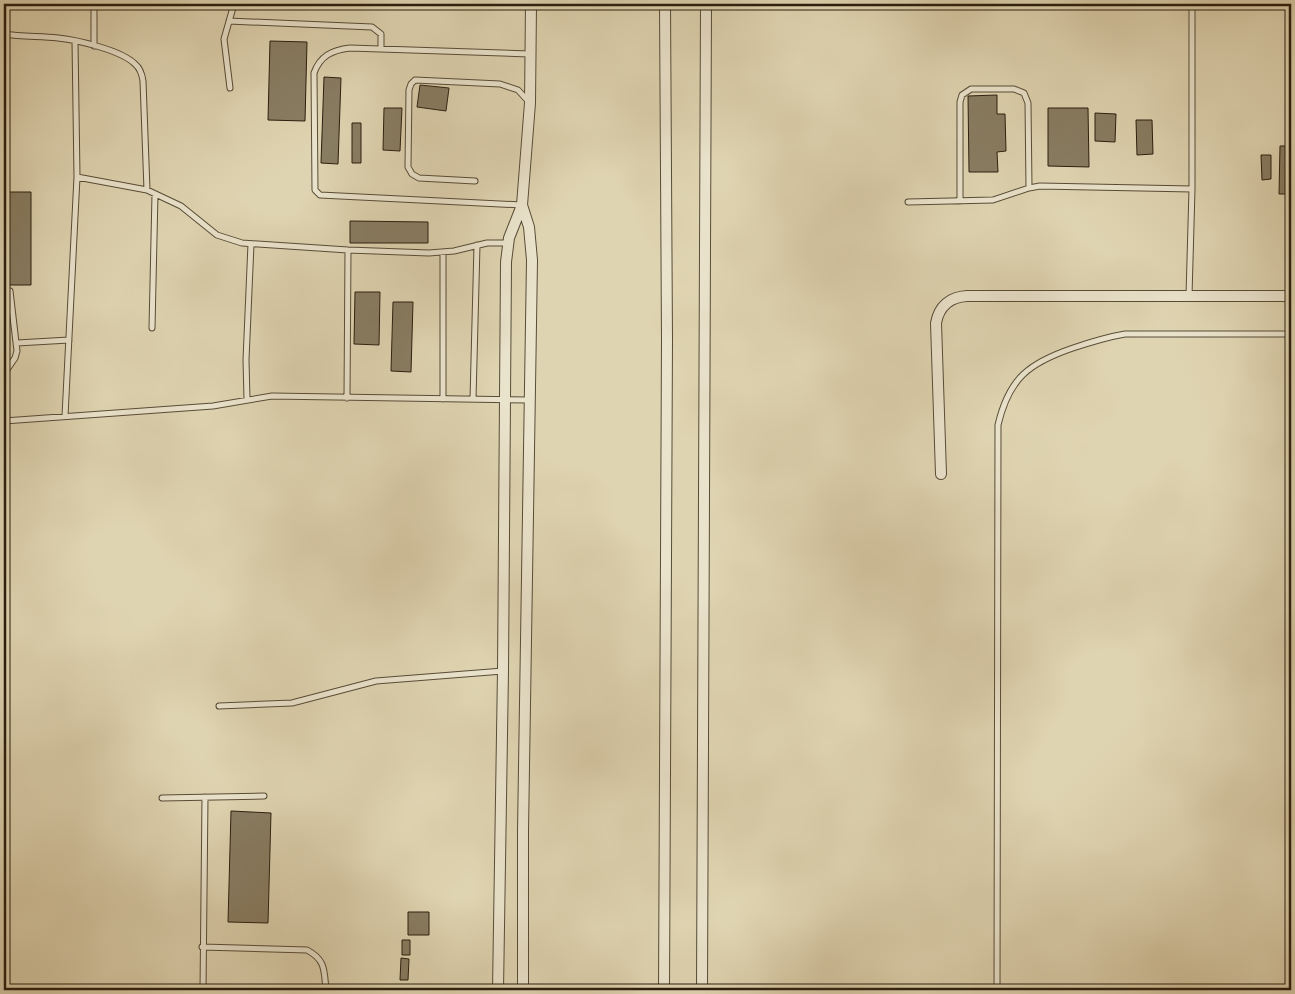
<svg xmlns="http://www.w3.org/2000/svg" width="1295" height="994" viewBox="0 0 1295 994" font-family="'Libre Bodoni',serif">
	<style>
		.building { fill: #887d63; stroke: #2a1e0f }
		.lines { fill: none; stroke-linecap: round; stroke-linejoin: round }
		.service-casing { stroke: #574c38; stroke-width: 7 }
		.minor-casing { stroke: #574c38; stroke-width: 12 }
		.service { stroke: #eae3cc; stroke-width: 5 }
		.minor { stroke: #eae3cc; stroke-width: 10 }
	</style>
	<rect width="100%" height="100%" fill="#dfd4b1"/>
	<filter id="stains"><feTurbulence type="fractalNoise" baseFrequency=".004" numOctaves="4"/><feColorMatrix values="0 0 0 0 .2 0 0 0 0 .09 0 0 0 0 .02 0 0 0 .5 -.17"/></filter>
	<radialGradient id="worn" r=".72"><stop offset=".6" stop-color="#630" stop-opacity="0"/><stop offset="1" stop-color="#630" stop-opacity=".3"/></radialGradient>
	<path class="building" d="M 270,41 L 307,42 L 305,121 L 268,120 Z
		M 324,77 L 341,78 L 338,164 L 321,163 Z
		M 420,85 L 449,88 L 446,111 L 417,107 Z
		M 997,95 L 997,114 L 1005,114 L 1006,151 L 997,152 L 998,172 L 969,172 L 968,96 Z
		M 384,108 L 402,108 L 400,151 L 383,150 Z
		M 1048,108 L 1088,108 L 1089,167 L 1048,166 Z
		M 1095,113 L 1116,114 L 1115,142 L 1095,141 Z
		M 1136,120 L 1152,120 L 1153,154 L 1137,155 Z
		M 352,123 L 361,123 L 361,163 L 352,163 Z
		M 1280,146 L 1291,146 L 1291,194 L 1279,194 Z
		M 1261,155 L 1271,155 L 1271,179 L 1262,180 Z
		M 4,192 L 31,192 L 31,285 L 4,285 Z
		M 350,221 L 428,222 L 428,243 L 350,243 Z
		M 355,292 L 380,292 L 379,345 L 354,344 Z
		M 393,302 L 413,302 L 411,372 L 391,371 Z
		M 231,811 L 271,813 L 268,923 L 228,922 Z
		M 408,912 L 429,912 L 429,935 L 408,935 Z
		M 402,940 L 410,940 L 410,955 L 402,955 Z
		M 401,958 L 409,959 L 408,980 L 400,980 Z
		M 234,988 L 257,988 L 257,990 L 234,990 Z"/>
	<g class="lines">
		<defs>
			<path id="service" d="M 229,21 L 372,27 L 381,34 L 381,49
				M 4,34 C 22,37 40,36 58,38 C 77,40 121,50 135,64 C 140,68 142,74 143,81 L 147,190
				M 94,46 L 94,4
				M 230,88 L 224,39 L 234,4
				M 77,177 L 147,190 L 181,206 L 217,235 L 242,243 L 348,250 L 429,253 L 454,251 L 487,243 L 508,243
				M 475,181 L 419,178 L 412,174 L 408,167 L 409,90 L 411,84 L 415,80 L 500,84 L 518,90 L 529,102
				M 960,201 L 960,102 L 962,95 L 971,89 L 1014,89 L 1024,93 L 1028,103 L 1029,188
				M 908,202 L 993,200 L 1029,188 L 1040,186 L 1192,189
				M 522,205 L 320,195 L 315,190 L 314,73 C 320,56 332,50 350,48 L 530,54
				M 443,253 L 443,399
				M 1189,296 L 1192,189 L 1192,7
				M 152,328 L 155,194
				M 17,343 L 69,340
				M 6,371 L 15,358 L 17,351 L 10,291
				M 347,398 L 348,250
				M 247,399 L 246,360 L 251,244
				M 473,399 L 477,245
				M 65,416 L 77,177 L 75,41
				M 4,421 L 213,406 L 272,396 L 529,400
				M 219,706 L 292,703 L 376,681 L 503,671
				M 162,798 L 264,796
				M 202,947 L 307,950 C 326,960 324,971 326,990
				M 203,990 L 205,797
				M 997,990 L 998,425 C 1009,378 1029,363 1073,348 C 1091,342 1107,337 1125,334 L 1291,334"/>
			<path id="minor" d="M 522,205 L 529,227 L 532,260 L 523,831 L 523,990
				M 941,474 L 936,323 C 939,306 950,297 967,296 L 1291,296
				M 498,990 L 503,671 L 506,262 L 509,238 L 522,205 L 530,103 L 531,4
				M 664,990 L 667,339 L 665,4
				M 702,990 L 706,4"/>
		</defs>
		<use href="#service" class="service-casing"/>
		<use href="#minor" class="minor-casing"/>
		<use href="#service" class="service"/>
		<use href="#minor" class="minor"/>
	</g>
	<rect width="1295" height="994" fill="none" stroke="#dfd4b1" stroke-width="20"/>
	<rect x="5" y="5" width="1285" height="984" fill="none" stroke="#2a1e0f" stroke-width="2.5"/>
	<rect x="10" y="10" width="1275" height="974" fill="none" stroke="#2a1e0f"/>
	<rect width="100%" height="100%" filter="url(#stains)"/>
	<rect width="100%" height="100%" fill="url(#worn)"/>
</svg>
